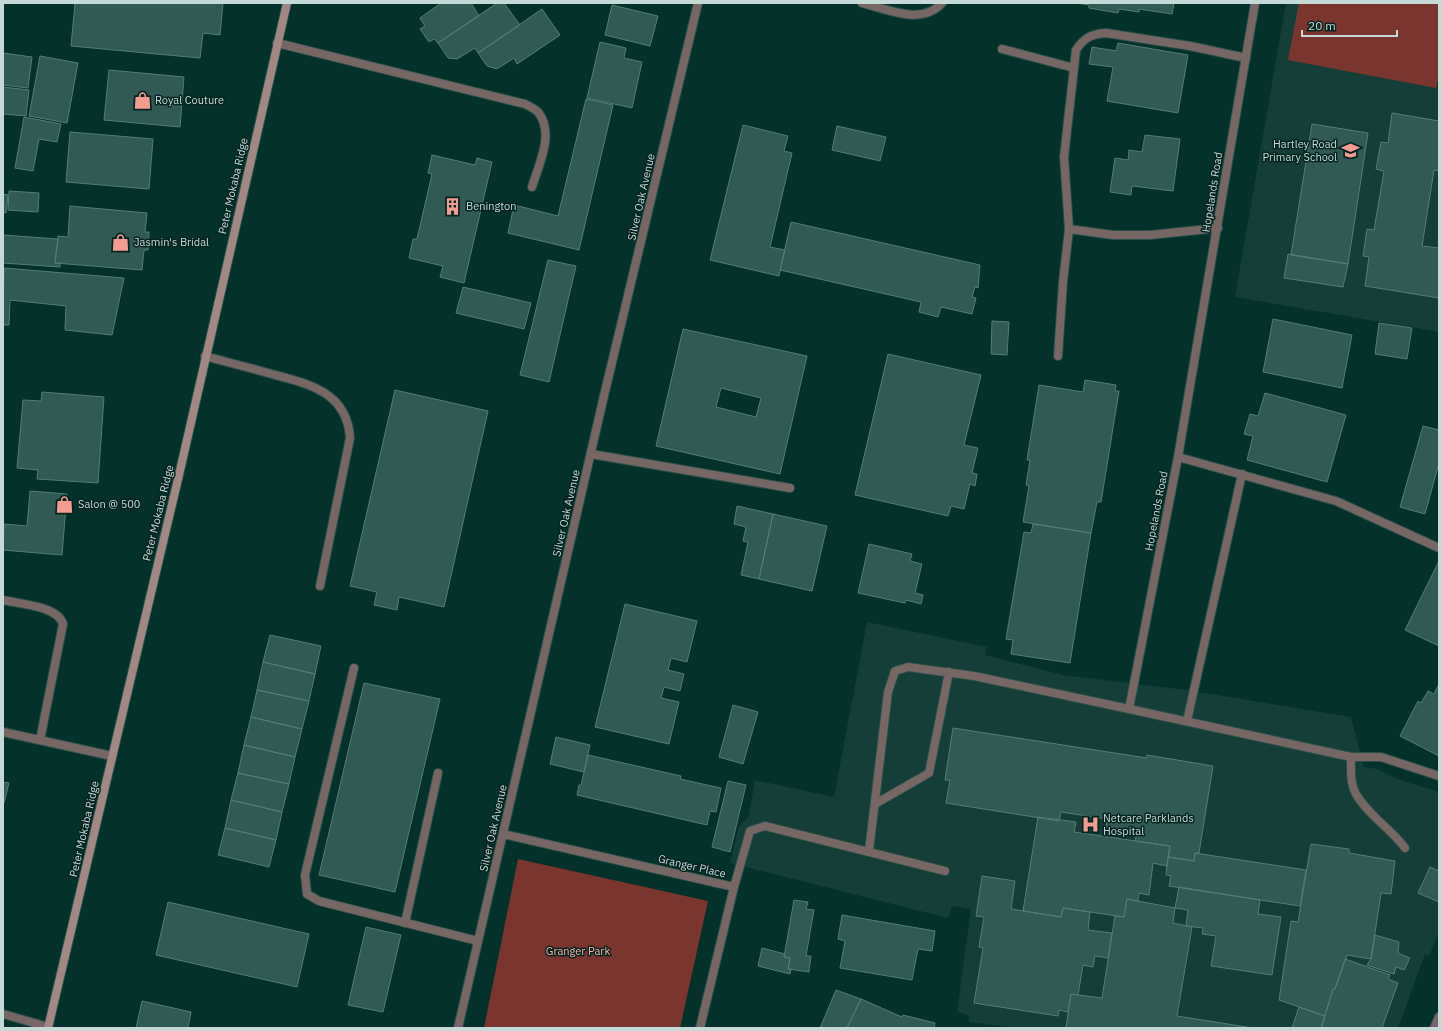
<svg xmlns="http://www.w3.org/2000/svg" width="1442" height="1031" viewBox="0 0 1442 1031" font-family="'IBM Plex Sans',sans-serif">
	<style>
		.built { fill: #163e38 }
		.green { fill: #7a352e }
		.building { fill: #325a54; stroke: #547d76; fill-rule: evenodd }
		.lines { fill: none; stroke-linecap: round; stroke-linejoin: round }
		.lane-casing { stroke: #284f4a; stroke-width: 10 }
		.street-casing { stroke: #284f4a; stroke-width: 10 }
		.secondary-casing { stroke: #284f4a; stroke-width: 10 }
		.lane { stroke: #766664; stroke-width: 8 }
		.street { stroke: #766664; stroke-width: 8 }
		.secondary { stroke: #a18884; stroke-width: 8 }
		.labels { text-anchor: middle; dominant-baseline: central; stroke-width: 3; stroke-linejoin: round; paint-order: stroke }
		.poi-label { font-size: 11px; fill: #c5dad6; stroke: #062521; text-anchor: start }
		.street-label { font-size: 11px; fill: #c5dad6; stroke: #062521 }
		.park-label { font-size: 11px; fill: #feb3aa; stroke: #062521 }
	</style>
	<rect width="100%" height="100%" fill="#05312b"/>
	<path class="built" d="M 1286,3 L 1439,3 L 1439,332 L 1235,297 Z
		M 867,622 L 987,647 L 985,655 L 1063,675 L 1186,690 L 1351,717 L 1364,767 L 1377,769 L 1400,780 L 1439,792 L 1439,932 L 1429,956 L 1425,954 L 1398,1028 L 1016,1028 L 969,1022 L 969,1015 L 957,1012 L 971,909 L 952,906 L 948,918 L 730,863 L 739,826 L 749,816 L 755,780 L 834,797 Z"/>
	<path class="green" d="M 1299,3 L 1439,3 L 1439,74 L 1436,88 L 1288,60 Z
		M 518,859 L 708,901 L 680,1028 L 484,1028 Z"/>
	<path class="building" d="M 75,3 L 223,3 L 220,35 L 203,33 L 200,58 L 71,46 Z
		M 441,3 L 471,3 L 479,16 L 438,43 L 434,39 L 429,42 L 420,29 L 425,26 L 420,18 Z
		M 497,3 L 504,3 L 520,25 L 478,53 L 475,48 L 457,59 L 448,58 L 438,43 Z
		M 1077,3 L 1174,3 L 1172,14 L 1139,9 L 1139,12 L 1119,9 L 1118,13 L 1089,8 L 1089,5 Z
		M 612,5 L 658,16 L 650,46 L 605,35 Z
		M 542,9 L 560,35 L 517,64 L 514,58 L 497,69 L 487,66 L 478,53 Z
		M 600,42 L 626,48 L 624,58 L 642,62 L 632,108 L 587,98 Z
		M 1118,43 L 1188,55 L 1178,113 L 1107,101 L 1113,67 L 1089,64 L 1092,47 L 1116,51 Z
		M 3,53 L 32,57 L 28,88 L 3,85 Z
		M 40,56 L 78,63 L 67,123 L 29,116 Z
		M 109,70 L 184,77 L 180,127 L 104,120 Z
		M 3,87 L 29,90 L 26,116 L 3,114 Z
		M 586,99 L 613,105 L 579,250 L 508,233 L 514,205 L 558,216 Z
		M 1392,113 L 1439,121 L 1439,171 L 1434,170 L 1422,246 L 1439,248 L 1439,298 L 1365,286 L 1369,257 L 1363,256 L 1367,229 L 1374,230 L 1384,171 L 1376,169 L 1381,142 L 1388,143 Z
		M 24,117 L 61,124 L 57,142 L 39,139 L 33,171 L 15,168 Z
		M 1312,124 L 1368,133 L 1348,264 L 1291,255 Z
		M 743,125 L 788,136 L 784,151 L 792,153 L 770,247 L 785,250 L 779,276 L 710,260 Z
		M 837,126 L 886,137 L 880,161 L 832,150 Z
		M 70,132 L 153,139 L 149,189 L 66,182 Z
		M 1145,135 L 1180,139 L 1173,191 L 1132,186 L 1131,195 L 1110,192 L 1115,158 L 1128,160 L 1129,150 L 1142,152 Z
		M 432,155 L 475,165 L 477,158 L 492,162 L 464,283 L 440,277 L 443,266 L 409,258 L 413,239 L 417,239 L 432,174 L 428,173 Z
		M 9,191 L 39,193 L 38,212 L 8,210 Z
		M 3,194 L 8,195 L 6,213 L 3,212 Z
		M 70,206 L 147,213 L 145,232 L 149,232 L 148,250 L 144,250 L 142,270 L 55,263 L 58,236 L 68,237 Z
		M 791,222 L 980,265 L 978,288 L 975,287 L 972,297 L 976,298 L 972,314 L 941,307 L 938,317 L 919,312 L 921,302 L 780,270 Z
		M 3,235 L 58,239 L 55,263 L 60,263 L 60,267 L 3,263 Z
		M 1288,254 L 1348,264 L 1343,287 L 1284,278 Z
		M 548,260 L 576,266 L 549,382 L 520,375 Z
		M 4,268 L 124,278 L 112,335 L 65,330 L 66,306 L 10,300 L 9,325 L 3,325 Z
		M 463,287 L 531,303 L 524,329 L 456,313 Z
		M 1273,319 L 1352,335 L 1342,388 L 1263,372 Z
		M 992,321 L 1009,322 L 1007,355 L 991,354 Z
		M 1379,323 L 1412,328 L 1407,359 L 1375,354 Z
		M 683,329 L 807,356 L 780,474 L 656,446 ZM 721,388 L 761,398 L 756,417 L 716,407 Z
		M 888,354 L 981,375 L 964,445 L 978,448 L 972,473 L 977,474 L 975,486 L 970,484 L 964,509 L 951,506 L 948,516 L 855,495 Z
		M 1085,380 L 1116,385 L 1115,391 L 1119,391 L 1101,502 L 1097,502 L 1091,533 L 1023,522 L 1029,486 L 1026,485 L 1030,460 L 1027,460 L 1039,385 L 1083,392 Z
		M 395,390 L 488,411 L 444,607 L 399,597 L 397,610 L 374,605 L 377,592 L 350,586 Z
		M 42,392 L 104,397 L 98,483 L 37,479 L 38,470 L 17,468 L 23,400 L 41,401 Z
		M 1265,393 L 1346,415 L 1327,482 L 1247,460 L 1253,436 L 1244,434 L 1250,414 L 1258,416 Z
		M 1423,426 L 1439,430 L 1439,463 L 1425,514 L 1400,507 Z
		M 30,491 L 67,494 L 62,555 L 3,550 L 4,524 L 27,526 Z
		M 737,506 L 773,514 L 759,579 L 741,575 L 748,542 L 743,541 L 746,527 L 734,524 Z
		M 773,514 L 827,526 L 812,591 L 759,579 Z
		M 1033,524 L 1091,533 L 1070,663 L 1011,654 L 1013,640 L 1006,639 L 1024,532 L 1031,533 Z
		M 869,544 L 912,554 L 910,561 L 922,564 L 915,593 L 923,595 L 921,604 L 906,600 L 905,603 L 858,593 Z
		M 1439,561 L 1439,646 L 1405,630 Z
		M 625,604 L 697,621 L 687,662 L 671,658 L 668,670 L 684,674 L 680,691 L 664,687 L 661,698 L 679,702 L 669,744 L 595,727 Z
		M 270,635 L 321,646 L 315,674 L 263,662 Z
		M 263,662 L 315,674 L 309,701 L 257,690 Z
		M 364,683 L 440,699 L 395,892 L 319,875 Z
		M 1439,684 L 1439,756 L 1400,736 L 1418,701 L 1421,703 L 1428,691 L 1434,694 Z
		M 257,690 L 309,701 L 302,729 L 251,717 Z
		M 733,705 L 758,712 L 743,764 L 719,757 Z
		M 251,717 L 302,729 L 295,757 L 244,745 Z
		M 953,728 L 1147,758 L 1147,755 L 1213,766 L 1199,853 L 1195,853 L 1194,861 L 1168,857 L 1170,846 L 1135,841 L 1137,832 L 1106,827 L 1107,819 L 1061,812 L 1059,821 L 946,803 L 950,780 L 945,780 Z
		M 556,737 L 590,745 L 584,772 L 550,764 Z
		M 244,745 L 295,757 L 289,784 L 238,773 Z
		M 588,755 L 681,776 L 680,779 L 721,788 L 716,812 L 710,811 L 707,825 L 577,795 L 579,785 L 581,785 Z
		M 238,773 L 289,784 L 282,812 L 231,800 Z
		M 728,781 L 746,785 L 730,852 L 712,847 Z
		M 3,782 L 9,783 L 4,803 L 3,803 Z
		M 231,800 L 282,812 L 276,840 L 225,828 Z
		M 1038,817 L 1076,822 L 1074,832 L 1170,846 L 1167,866 L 1153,863 L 1149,895 L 1139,893 L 1138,901 L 1127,899 L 1124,917 L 1063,908 L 1061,917 L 1023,911 Z
		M 225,828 L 276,840 L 269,867 L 218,855 Z
		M 1311,844 L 1349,849 L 1349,853 L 1395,861 L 1391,894 L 1381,893 L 1371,959 L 1347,955 L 1335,989 L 1333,989 L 1325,1016 L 1279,1000 L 1291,921 L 1298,922 Z
		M 1195,853 L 1306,870 L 1300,906 L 1169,886 L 1171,876 L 1166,875 L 1168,857 L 1194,861 Z
		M 1430,867 L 1439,871 L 1439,902 L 1418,893 Z
		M 982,876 L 1015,881 L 1011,909 L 1061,917 L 1063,908 L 1090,912 L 1088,930 L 1112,933 L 1108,958 L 1095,956 L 1093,967 L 1083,965 L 1078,995 L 1071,994 L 1068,1012 L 1059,1010 L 1058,1016 L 974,1003 L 983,948 L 979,947 L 984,917 L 976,916 Z
		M 1179,887 L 1260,900 L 1258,914 L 1281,917 L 1272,975 L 1211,966 L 1216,936 L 1202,934 L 1203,928 L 1186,926 L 1188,910 L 1175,908 Z
		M 1127,899 L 1175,908 L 1173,923 L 1192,927 L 1177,1016 L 1253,1028 L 1066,1028 L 1071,994 L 1102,998 L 1115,916 L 1124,917 Z
		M 794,900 L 808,902 L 806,909 L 814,910 L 806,956 L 811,956 L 809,972 L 788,969 L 790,958 L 784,957 Z
		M 168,902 L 309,934 L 297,987 L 156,955 Z
		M 842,915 L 935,931 L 932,951 L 918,949 L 912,980 L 840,968 L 845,941 L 838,939 Z
		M 366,927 L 401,935 L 383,1012 L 348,1005 Z
		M 1375,935 L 1399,942 L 1398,953 L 1410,958 L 1404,970 L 1396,967 L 1394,974 L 1367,965 L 1371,959 Z
		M 762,948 L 785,954 L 784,957 L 790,958 L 788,969 L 791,969 L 790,974 L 758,966 Z
		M 1345,959 L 1390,975 L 1388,979 L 1398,983 L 1382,1028 L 1321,1028 L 1333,989 L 1335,989 Z
		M 836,990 L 861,999 L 847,1028 L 820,1028 Z
		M 861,999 L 902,1017 L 903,1015 L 935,1023 L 934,1028 L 847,1028 Z
		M 142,1001 L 191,1012 L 188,1028 L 136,1028 Z
		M 1299,1007 L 1325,1016 L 1321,1028 L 1292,1028 Z"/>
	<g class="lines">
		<defs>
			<path id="lane" d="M 862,3 C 887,9 922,26 942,3
				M 277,43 L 525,104 C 529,106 535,109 538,112 C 555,133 539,164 532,187
				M 1002,49 L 1074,68
				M 1069,229 L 1064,157 L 1076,50 C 1084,38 1091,34 1106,33 L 1190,46 L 1246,58
				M 205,356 C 226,362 247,367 268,373 C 305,383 347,390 350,438 L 320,586
				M 1058,356 L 1063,282 L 1069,229 L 1113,235 L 1150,235 L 1218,228
				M 591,454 L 790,488
				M 3,600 C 20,604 58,606 63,624 L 40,740
				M 354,668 L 305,875 L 307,894 L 319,901 L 478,941
				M 1187,721 L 1242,474
				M 3,732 L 112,756
				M 1351,757 C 1351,769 1350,784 1356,794 C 1368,815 1391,829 1405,848
				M 875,804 L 929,773 L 949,672
				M 869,851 L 888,692 L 895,671 L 908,667 L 974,676 L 1129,709
				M 734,887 L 750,831 L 765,826 L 945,871
				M 405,923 L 438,773
				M 3,1014 L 48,1027"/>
			<path id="street" d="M 1255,3 L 1178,457 L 1129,709 L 1351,757 L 1381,757 L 1439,776
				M 1178,457 L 1336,501 L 1439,548
				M 503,834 L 734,887 L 700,1028
				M 458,1028 L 603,400 L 698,3
				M 1434,1028 L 1439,1017"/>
			<path id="secondary" d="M 48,1028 L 179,475 L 287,3"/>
		</defs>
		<use href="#lane" class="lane-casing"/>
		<use href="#street" class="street-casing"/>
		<use href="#secondary" class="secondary-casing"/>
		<use href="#lane" class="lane"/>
		<use href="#street" class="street"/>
		<use href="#secondary" class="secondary"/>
	</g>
	<defs>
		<symbol id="shop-bare" viewBox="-9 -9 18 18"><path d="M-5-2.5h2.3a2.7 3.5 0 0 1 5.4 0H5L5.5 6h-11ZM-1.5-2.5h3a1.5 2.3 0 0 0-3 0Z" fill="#f59c92" stroke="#062521" stroke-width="2.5" paint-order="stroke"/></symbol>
		<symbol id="school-bare" viewBox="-9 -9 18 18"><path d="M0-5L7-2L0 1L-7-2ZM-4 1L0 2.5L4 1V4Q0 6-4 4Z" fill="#f59c92" stroke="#062521" stroke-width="2.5" paint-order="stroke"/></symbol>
		<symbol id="building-bare" viewBox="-9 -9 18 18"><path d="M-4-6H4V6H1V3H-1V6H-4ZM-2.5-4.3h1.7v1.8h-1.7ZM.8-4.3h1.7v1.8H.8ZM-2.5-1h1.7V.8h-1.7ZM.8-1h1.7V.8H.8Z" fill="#f59c92" stroke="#062521" stroke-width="2.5" paint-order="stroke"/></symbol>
		<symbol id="hospital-bare" viewBox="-9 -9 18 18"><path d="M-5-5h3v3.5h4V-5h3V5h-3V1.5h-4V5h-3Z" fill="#f59c92" stroke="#062521" stroke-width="2.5" paint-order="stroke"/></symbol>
	</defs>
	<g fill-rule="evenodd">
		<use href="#shop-bare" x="130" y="88" width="25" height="25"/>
		<use href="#school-bare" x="1338" y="138" width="25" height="25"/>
		<use href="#building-bare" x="440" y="194" width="25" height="25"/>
		<use href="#shop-bare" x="108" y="230" width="25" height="25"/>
		<use href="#shop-bare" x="52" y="492" width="25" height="25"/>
		<use href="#hospital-bare" x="1078" y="812" width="25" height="25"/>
	</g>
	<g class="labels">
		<g class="poi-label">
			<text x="155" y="100">Royal Couture</text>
			<text x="1337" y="144" text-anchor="end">Hartley Road<tspan x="1337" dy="13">Primary School</tspan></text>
			<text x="466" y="206">Benington</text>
			<text x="134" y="242">Jasmin's Bridal</text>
			<text x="78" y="504">Salon @ 500</text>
			<text x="1103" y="818">Netcare Parklands<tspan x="1103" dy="13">Hospital</tspan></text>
		</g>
		<g class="street-label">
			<text transform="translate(233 186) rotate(-77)">Peter Mokaba Ridge</text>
			<text transform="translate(1212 192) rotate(-81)">Hopelands Road</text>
			<text transform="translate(641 197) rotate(-77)">Silver Oak Avenue</text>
			<text transform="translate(1156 511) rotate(-79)">Hopelands Road</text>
			<text transform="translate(158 513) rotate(-76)">Peter Mokaba Ridge</text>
			<text transform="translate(566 513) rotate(-77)">Silver Oak Avenue</text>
			<text transform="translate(493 828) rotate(-77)">Silver Oak Avenue</text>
			<text transform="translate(84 829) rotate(-77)">Peter Mokaba Ridge</text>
			<text transform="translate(692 866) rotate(13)">Granger Place</text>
		</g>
		<g class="park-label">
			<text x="578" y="951">Granger Park</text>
		</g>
	</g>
	<rect width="1442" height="1031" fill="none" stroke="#c5dad6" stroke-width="8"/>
	<path d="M1302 30v6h95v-6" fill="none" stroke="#c5dad6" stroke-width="2"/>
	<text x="1308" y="30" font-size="12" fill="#c5dad6" stroke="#062521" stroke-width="3" paint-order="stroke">20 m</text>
</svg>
